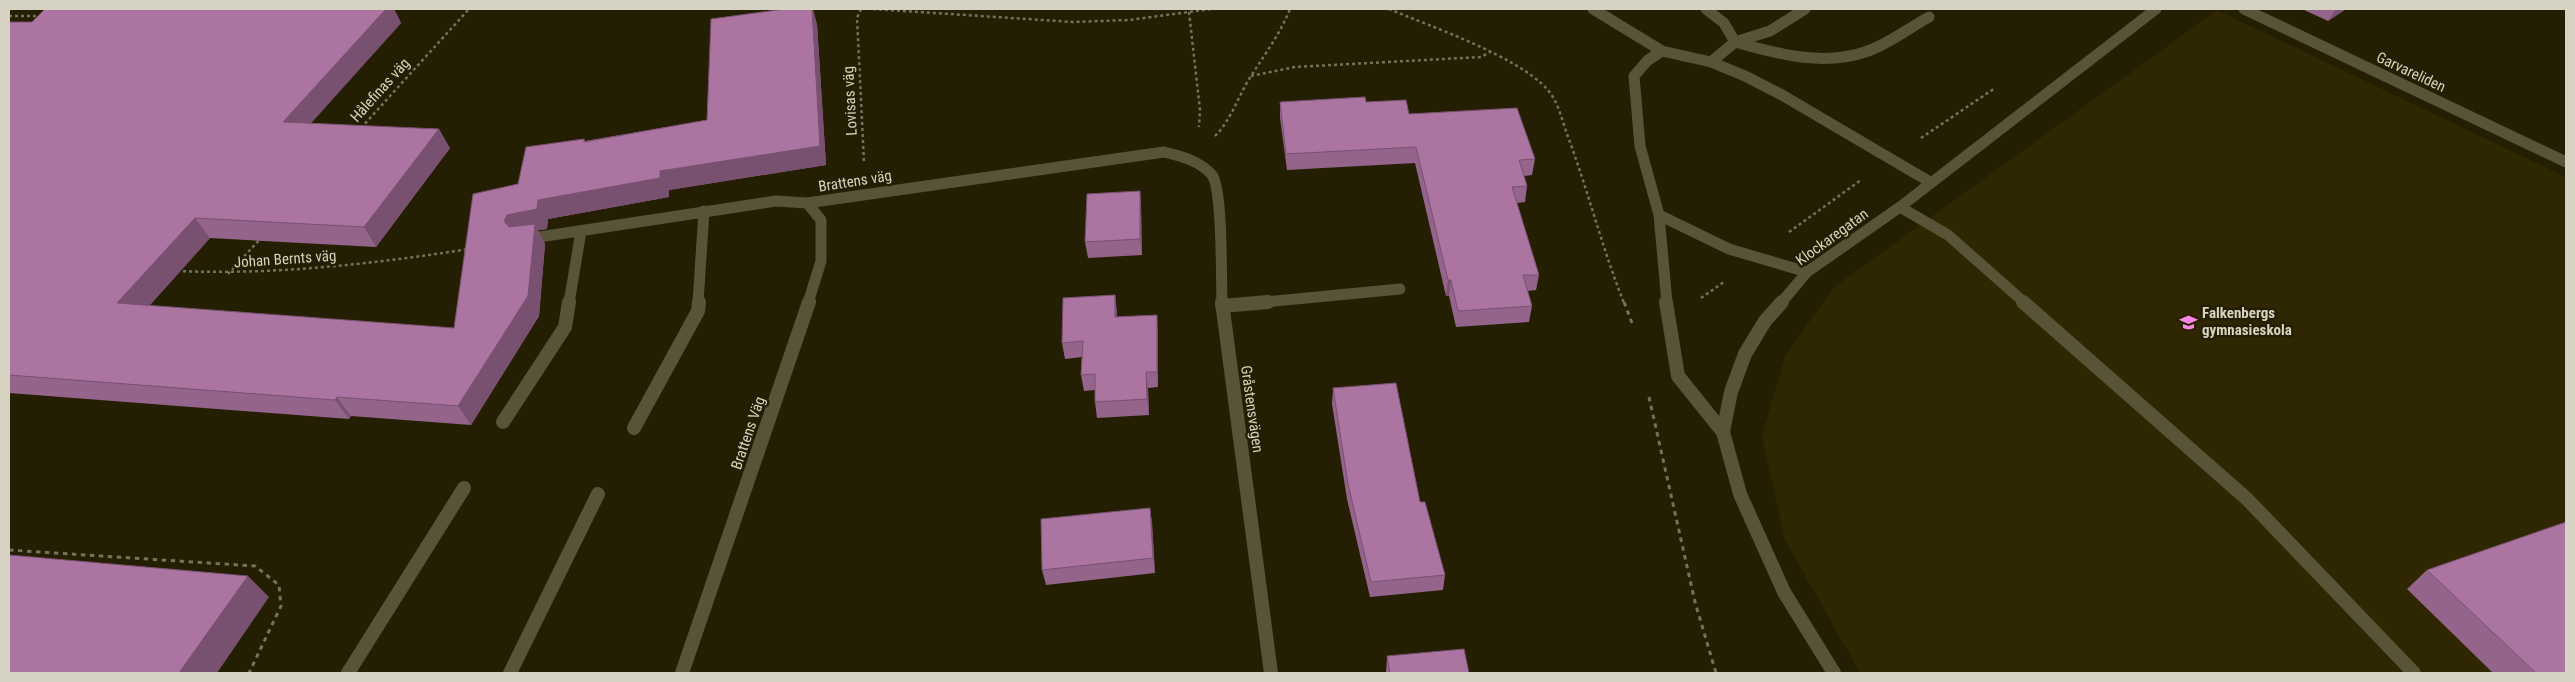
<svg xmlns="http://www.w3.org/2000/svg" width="2575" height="682" viewBox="0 0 2575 682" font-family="'Roboto Condensed',sans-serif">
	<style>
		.built { fill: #2f2701 }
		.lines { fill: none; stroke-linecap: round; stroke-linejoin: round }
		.path-far1 { stroke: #76715b; stroke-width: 2.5; stroke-dasharray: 3 3; stroke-linecap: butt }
		.path { stroke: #76715b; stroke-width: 3; stroke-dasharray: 4.5 4.5; stroke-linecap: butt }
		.minor-far1 { stroke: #595338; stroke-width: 11 }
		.minor { stroke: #595338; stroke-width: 14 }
		.wall { fill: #94648a }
		.shaded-wall { fill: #785170 }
		.building { fill: #ac74a0; stroke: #785170 }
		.labels { text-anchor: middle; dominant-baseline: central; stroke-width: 5; stroke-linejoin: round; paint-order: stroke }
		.street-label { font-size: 15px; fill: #d7d3c3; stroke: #241e02 }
		.poi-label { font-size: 15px; font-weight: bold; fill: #d7d3c3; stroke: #241e02; text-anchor: start }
	</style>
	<rect width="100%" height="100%" fill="#241e02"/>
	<path class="built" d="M 2217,10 L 2566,177 L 2566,673 L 1860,673 L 1785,540 L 1762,436 L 1785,356 L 1833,288 Z"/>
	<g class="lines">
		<path class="path-far1" d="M 861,9 L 857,18 L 864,162
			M 873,9 L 1073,22 L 1129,20 L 1211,9
			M 1389,9 C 1432,27 1517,56 1547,89 C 1558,101 1562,120 1567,134 C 1588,190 1602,248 1624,303
			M 1189,12 L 1200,110 L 1199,127
			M 9,16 L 41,16
			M 1251,76 L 1295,67 L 1481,57 L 1490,52
			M 361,128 L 469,9
			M 1215,136 C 1232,119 1238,96 1251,76 C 1265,54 1280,34 1290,9
			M 1921,138 L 1995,88
			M 1789,232 L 1861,180
			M 177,271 C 276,275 372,264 469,249
			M 228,274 L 261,238
			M 1701,298 L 1724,282"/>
		<path class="path" d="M 1624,302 L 1632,323
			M 1649,397 L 1695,602 L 1716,673
			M 9,550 L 255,566 L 279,585 L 281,606 L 249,673"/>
		<path class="minor-far1" d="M 1593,9 L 1662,51 L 1711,62 L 1745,76 L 1782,95 L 1930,182
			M 1706,9 L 1724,23 L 1735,42 L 1711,62
			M 2244,9 L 2566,162
			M 1735,42 C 1778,54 1824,67 1868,51 C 1890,43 1909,28 1929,17
			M 1735,42 L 1770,31 L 1805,9
			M 1662,51 L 1648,60 L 1634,76 L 1640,146 L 1659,215 L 1667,303
			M 807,203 L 821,220 L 821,261 L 808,303
			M 1900,207 L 1948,235 L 2025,303
			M 1659,215 L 1729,249 L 1807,272
			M 526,239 L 776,201 L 807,203 L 1164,152 C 1181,156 1200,161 1212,175 C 1223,189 1221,281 1222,303
			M 569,303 L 581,231
			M 698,303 L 704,211
			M 1255,303 L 1400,289
			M 1781,303 L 1807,272 L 1900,207 L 2156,9"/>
		<path class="minor" d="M 1222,302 L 1271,673
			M 1666,302 L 1678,376 L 1723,432
			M 1782,302 L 1765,321 L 1745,354 L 1731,392 L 1723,432 L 1740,494 L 1784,592 L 1834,673
			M 2023,302 L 2247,499 L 2414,673
			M 1222,306 L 1268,302
			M 503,422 L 565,327 L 569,302
			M 634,428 L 698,311 L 699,302
			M 348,673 L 464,488
			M 510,673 L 598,494
			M 682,673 L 809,302"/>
	</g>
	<path class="wall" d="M 45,9 L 394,9 L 401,23 L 311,123 L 450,148 L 376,247 L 210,238 L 149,306 L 454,328 L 518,184 L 584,139 L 585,141 L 707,120 L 817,24 L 826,165 L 669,190 L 669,197 L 548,219 L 547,229 L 538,230 L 545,244 L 539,316 L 471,425 L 351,416 L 349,419 L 9,393 L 9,22 L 32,22 Z
		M 2302,9 L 2346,9 L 2328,21 Z
		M 1280,102 L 1366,102 L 1409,114 L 1535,159 L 1532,175 L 1524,176 L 1527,186 L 1525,202 L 1517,203 L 1539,275 L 1536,290 L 1527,291 L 1532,306 L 1529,322 L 1456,327 L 1449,296 L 1446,296 L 1415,163 L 1287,170 L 1280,118 Z
		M 1140,191 L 1141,207 L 1142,255 L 1088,258 L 1085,242 Z
		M 1115,295 L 1117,317 L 1158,331 L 1158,387 L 1148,388 L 1149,415 L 1097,418 L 1095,402 L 1095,390 L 1084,391 L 1081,375 L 1082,357 L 1065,359 L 1062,343 Z
		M 1333,388 L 1420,502 L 1445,575 L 1443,590 L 1370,597 L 1347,499 L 1332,404 Z
		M 1150,508 L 1152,523 L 1155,573 L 1046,585 L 1042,570 Z
		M 2427,570 L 2566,673 L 2493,673 L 2407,589 Z
		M 1387,656 L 1469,673 L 1386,673 Z"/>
	<path class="shaded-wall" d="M 386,9 L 394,9 L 401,23 L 295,141 L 283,122 Z
		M 812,9 L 813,9 L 817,24 L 826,165 L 669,190 L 669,197 L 548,219 L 547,229 L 538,230 L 545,244 L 539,316 L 471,425 L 458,406 L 515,241 L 504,221 L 507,215 L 538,200 L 660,171 Z
		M 2336,9 L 2346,9 L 2328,21 Z
		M 439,129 L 450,148 L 376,247 L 364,227 Z
		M 1140,191 L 1141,207 L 1142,255 L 1140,239 Z
		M 195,218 L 210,238 L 134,323 L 117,303 Z
		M 1448,280 L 1451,280 L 1449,296 L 1446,296 Z
		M 1115,295 L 1117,311 L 1117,333 L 1115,317 Z
		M 1157,315 L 1158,331 L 1158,387 L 1157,372 Z
		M 1146,372 L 1148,388 L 1149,415 L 1147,399 Z
		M 337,397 L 351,416 L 349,419 L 335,400 Z
		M 1150,508 L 1152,523 L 1155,573 L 1153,558 Z
		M 248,576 L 269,597 L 217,673 L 179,673 Z"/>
	<path class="building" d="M 45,9 L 386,9 L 283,122 L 439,129 L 364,227 L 195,218 L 117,303 L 454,328 L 473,194 L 518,184 L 526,147 L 584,139 L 584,142 L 707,120 L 711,19 L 785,9 L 812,9 L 820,146 L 660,171 L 660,178 L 538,200 L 537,209 L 507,215 L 504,221 L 509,227 L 535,224 L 528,296 L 458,406 L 337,397 L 335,400 L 9,375 L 9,22 L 32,22 Z
		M 1365,97 L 1366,102 L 1406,100 L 1409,114 L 1517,108 L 1535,159 L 1519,160 L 1527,186 L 1512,187 L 1539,275 L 1523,275 L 1532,306 L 1458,311 L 1451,280 L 1448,280 L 1416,147 L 1286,154 L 1280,102 Z
		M 1140,191 L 1140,239 L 1085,242 L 1087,194 Z
		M 1115,295 L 1115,317 L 1157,315 L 1157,372 L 1146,372 L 1147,399 L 1095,402 L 1095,374 L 1081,375 L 1083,341 L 1062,343 L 1063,298 Z
		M 1396,383 L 1420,502 L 1425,502 L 1445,575 L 1371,582 L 1348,484 L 1333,388 Z
		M 1150,508 L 1153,558 L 1042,570 L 1041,519 Z
		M 2566,522 L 2566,673 L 2536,673 L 2427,570 Z
		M 9,555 L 248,576 L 179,673 L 9,673 Z
		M 1464,649 L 1469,673 L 1390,673 L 1387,656 Z"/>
	<defs>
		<symbol id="school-bare" viewBox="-9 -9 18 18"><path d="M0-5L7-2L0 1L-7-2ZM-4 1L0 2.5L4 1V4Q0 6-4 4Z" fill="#fb86e5" stroke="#241e02" stroke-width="2.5" paint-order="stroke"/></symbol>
	</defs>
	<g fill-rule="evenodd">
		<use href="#school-bare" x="2176" y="310" width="25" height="25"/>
	</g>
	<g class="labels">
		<g class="street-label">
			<text transform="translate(2411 72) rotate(25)">Garvareliden</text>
			<text transform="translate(380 90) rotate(-48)">Hålefinas väg</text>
			<text transform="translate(850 101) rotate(-93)">Lovisas väg</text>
			<text transform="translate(855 181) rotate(-9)">Brattens väg</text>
			<text transform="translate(1832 237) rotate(-36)">Klockaregatan</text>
			<text transform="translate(285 259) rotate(-4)">Johan Bernts väg</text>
			<text transform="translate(1252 409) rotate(82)">Gråstensvägen</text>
			<text transform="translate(748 433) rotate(-71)">Brattens Väg</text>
		</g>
		<g class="poi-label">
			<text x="2202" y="313">Falkenbergs<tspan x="2202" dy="17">gymnasieskola</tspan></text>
		</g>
	</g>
	<rect width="2575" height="682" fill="none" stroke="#d7d3c3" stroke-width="20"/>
</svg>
